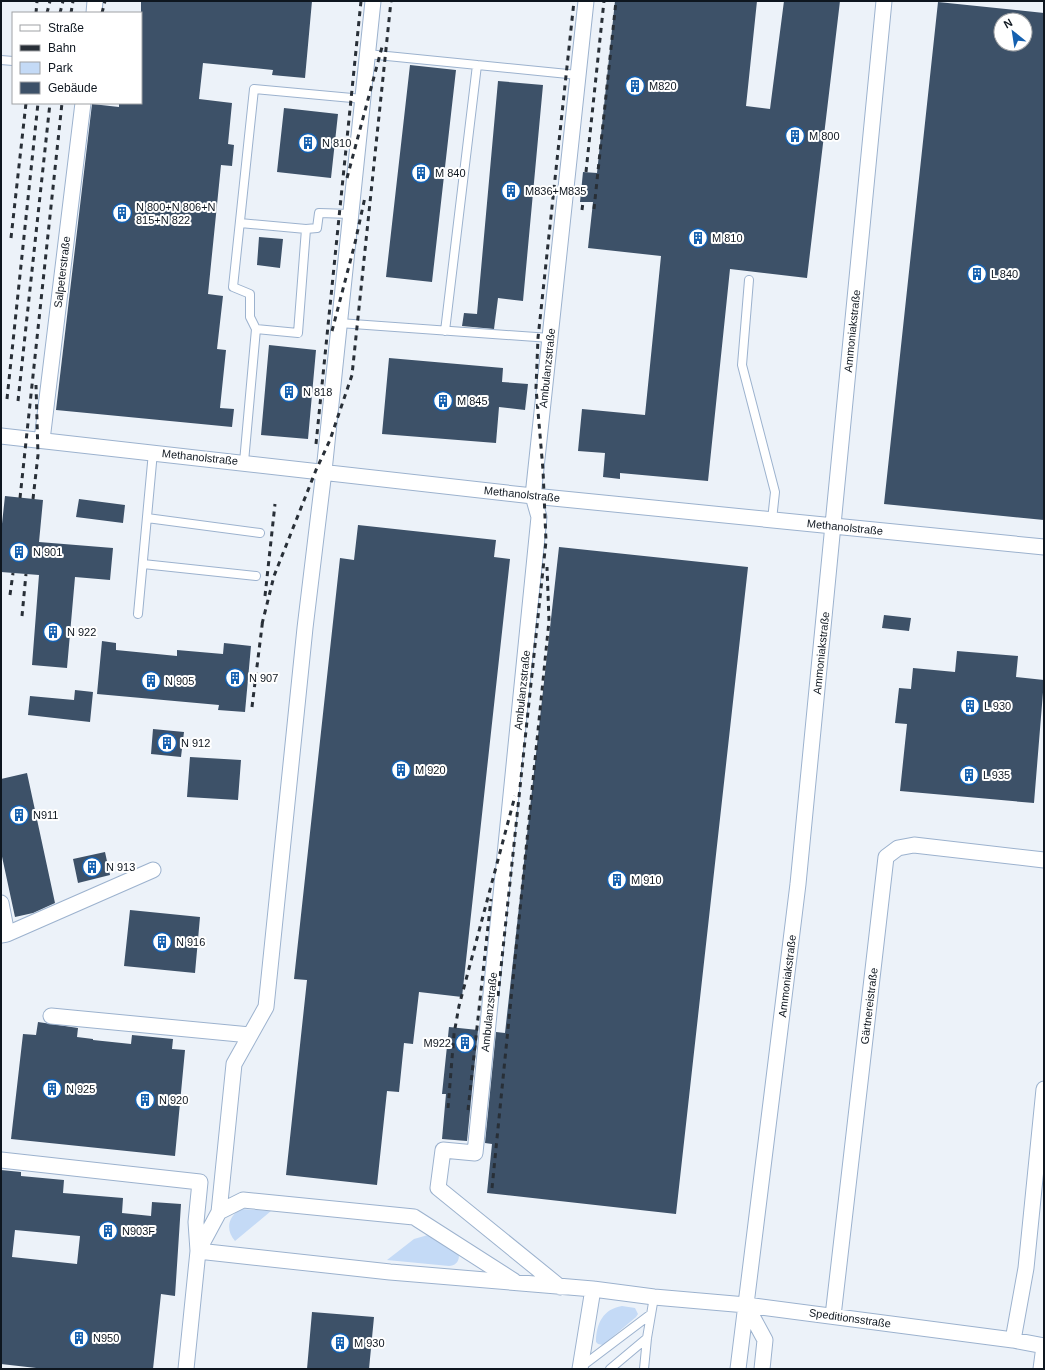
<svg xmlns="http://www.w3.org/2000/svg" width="1045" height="1370" viewBox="0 0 1045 1370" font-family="Helvetica,sans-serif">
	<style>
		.built { fill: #ecf2f9; fill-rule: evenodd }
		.green { fill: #c4daf6 }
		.building { fill: #3d5168; fill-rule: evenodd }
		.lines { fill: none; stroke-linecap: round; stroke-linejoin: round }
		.service-casing { stroke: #9cb2ce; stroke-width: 10 }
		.minor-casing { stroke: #9cb2ce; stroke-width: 17 }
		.service { stroke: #fff; stroke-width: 8 }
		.minor { stroke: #fff; stroke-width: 15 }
		.rail { stroke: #282f37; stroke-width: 3; stroke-dasharray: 5 5; stroke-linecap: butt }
		.labels { text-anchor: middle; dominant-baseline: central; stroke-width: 4; stroke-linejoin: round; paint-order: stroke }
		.poi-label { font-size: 11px; fill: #0e161f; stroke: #fff; text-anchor: start }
		.street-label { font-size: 11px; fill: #0e161f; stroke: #fff }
	</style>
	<rect width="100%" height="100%" fill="#fbfbfb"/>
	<path class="built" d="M 1,1 L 1044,1 L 1044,1369 L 1,1369 ZM 13,13 L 141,13 L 141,103 L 13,103 ZM 1001,20 L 1025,20 L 1025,44 L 1001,44 Z"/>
	<path class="green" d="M 242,1209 L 271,1211 L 235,1241 C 225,1230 228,1215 242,1209 Z
		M 428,1235 L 433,1235 L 458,1252 C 461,1260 456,1266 449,1266 L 387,1260 L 414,1239 Z
		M 622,1306 L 635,1308 L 638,1314 L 636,1317 L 603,1345 L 598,1344 L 596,1342 C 596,1324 603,1309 622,1306 Z"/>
	<path class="building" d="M 141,1 L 312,1 L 305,78 L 272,75 L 273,70 L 203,63 L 199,99 L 232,103 L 228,144 L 234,145 L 232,166 L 221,165 L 208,294 L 223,296 L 217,349 L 226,350 L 220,408 L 234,409 L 232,427 L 56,410 L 92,104 L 119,107 L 119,103 L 141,103 Z
		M 615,1 L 757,1 L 746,106 L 770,109 L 784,1 L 840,1 L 807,278 L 730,269 L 708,481 L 620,473 L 620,479 L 603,477 L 605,453 L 578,451 L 582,409 L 645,415 L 661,256 L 588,248 L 593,202 L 580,202 L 583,172 L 597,173 Z
		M 938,2 L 1044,13 L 1044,520 L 884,504 ZM 1001,20 L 1025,20 L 1025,44 L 1001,44 Z
		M 410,65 L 456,70 L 432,282 L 386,277 Z
		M 498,81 L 543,85 L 523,301 L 498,298 L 494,329 L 462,326 L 464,313 L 477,314 Z
		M 284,108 L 338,114 L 331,178 L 277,172 Z
		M 259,237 L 283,239 L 280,268 L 257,265 Z
		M 269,345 L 316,350 L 308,439 L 261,435 Z
		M 389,358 L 503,368 L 502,382 L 528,384 L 525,410 L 499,407 L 496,443 L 382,434 Z
		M 5,496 L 43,500 L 39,542 L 113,548 L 110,580 L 75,577 L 67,668 L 32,665 L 39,575 L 1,572 L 1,533 Z
		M 79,499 L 125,505 L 123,523 L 76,517 Z
		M 358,525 L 496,540 L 494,557 L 510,559 L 462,997 L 419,992 L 413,1044 L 404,1043 L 399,1092 L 387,1091 L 377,1185 L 286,1175 L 307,980 L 294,979 L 340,558 L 354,560 Z
		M 559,547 L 748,567 L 676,1214 L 487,1193 L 492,1144 L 485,1143 L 496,1032 L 505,1033 Z
		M 884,615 L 911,618 L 909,631 L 882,628 Z
		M 102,641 L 116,643 L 116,650 L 177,656 L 177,650 L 223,654 L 224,643 L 251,646 L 245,712 L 218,710 L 219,705 L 97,694 Z
		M 957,651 L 1018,656 L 1016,677 L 1044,680 L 1034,803 L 900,791 L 907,724 L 895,723 L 899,688 L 911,689 L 913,668 L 955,672 Z
		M 75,690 L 93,692 L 90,722 L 28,715 L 30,696 L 74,700 Z
		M 153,729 L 184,732 L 181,757 L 151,754 Z
		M 190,757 L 241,760 L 238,800 L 187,797 Z
		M 27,773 L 55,903 L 33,913 L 15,917 L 1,852 L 1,779 Z
		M 105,852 L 110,875 L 78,883 L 73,859 Z
		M 130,910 L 200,917 L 195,973 L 124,966 Z
		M 38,1022 L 78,1028 L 77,1037 L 93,1039 L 93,1040 L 131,1044 L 132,1035 L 173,1039 L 172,1049 L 185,1050 L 175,1156 L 11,1139 L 23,1034 L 36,1035 Z
		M 449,1027 L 478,1030 L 467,1141 L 442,1139 L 446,1094 L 442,1094 Z
		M 1,1170 L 21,1172 L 21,1176 L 64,1180 L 63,1193 L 123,1198 L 122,1213 L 151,1216 L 152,1202 L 181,1204 L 175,1296 L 161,1294 L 153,1369 L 45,1369 L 1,1364 ZM 15,1230 L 80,1236 L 77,1264 L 12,1257 Z
		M 312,1312 L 374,1317 L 369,1369 L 307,1369 Z"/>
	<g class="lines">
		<defs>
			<path id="service" d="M 367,54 L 578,75
				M 1,60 L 13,61
				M 240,223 L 306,229
				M 749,280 L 742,365 L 775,492 L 772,520
				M 339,323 L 550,338
				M 256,329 L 298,333 L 306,229 L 317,228 L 319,213 L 351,214
				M 445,331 L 477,65
				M 244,462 L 256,329 L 250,317 L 250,294 L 233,287 L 254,89 L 363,99
				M 147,518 L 260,533
				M 143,564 L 256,576
				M 138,614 L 153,452
				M 581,1367 L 651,1314
				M 610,1369 L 647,1338
				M 644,1369 L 647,1338 L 654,1297"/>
			<path id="minor" d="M 94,13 L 95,1
				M 1,436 L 533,496 L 1044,547
				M 42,440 L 83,103
				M 1,903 L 7,934 L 1,935
				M 7,934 L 153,870
				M 51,1016 L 250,1035
				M 1,1160 L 200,1182 L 196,1222 L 198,1251
				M 219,1212 L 243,1200 L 414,1217 L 514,1281
				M 198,1251 L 219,1212 L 234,1064 L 266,1007 L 305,628 L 324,471 L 373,1
				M 560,1287 L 438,1188 L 443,1150 L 475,1153 L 539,517 L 533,496 L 586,1
				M 746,1305 L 765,1340 L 762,1369
				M 833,1316 L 886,857 L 898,848 L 914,845 L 1044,860
				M 1013,1340 L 1026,1268 L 1044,1089
				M 186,1369 L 198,1251 L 390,1272 L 593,1289 L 654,1297 L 746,1305 L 1013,1340 L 1044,1346
				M 580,1369 L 593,1289
				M 738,1369 L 798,884 L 884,1
				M 1041,1369 L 1044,1346"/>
		</defs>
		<use href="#service" class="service-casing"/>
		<use href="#minor" class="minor-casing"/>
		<use href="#service" class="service"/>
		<use href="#minor" class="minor"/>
		<path class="rail" d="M 36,13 L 37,1
			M 47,13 L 50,1
			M 60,13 L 63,1
			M 71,13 L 73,1
			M 102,13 L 105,1
			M 586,172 L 604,1
			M 347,178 L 382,47
			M 594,209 L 616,1
			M 582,210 L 583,202
			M 11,238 L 26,103
			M 332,331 L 355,243 L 365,197
			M 7,399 L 38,103
			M 18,401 L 50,103
			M 316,444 L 361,1
			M 20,498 L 62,103
			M 33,499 L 38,455 L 36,385
			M 10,595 L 13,573
			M 265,596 L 275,504
			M 22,616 L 26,574
			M 262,624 L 274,576 L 316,470 L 330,440 L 352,375 L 391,1
			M 252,707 L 263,618
			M 498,996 L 546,541 L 543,470 L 536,388 L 538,338 L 574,1
			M 448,1108 L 454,1034 L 459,1006 L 515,796
			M 468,1110 L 491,899
			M 492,1188 L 549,621 L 547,567"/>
	</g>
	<defs>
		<symbol id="building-ring" viewBox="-11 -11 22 22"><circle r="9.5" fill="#fff" stroke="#1560af" stroke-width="1.5"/><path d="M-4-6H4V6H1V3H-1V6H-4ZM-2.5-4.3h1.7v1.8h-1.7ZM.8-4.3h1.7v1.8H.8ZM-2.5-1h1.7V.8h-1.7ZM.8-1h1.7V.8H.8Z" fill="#1560af"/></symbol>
	</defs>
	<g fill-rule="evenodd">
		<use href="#building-ring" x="624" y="75" width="22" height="22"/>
		<use href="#building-ring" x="784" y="125" width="22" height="22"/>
		<use href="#building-ring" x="297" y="132" width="22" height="22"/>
		<use href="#building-ring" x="410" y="162" width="22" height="22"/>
		<use href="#building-ring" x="500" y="180" width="22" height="22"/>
		<use href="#building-ring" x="111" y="202" width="22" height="22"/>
		<use href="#building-ring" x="687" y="227" width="22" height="22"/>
		<use href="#building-ring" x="966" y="263" width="22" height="22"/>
		<use href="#building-ring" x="278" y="381" width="22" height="22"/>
		<use href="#building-ring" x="432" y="390" width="22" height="22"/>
		<use href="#building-ring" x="8" y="541" width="22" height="22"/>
		<use href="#building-ring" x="42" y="621" width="22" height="22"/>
		<use href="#building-ring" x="224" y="667" width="22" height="22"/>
		<use href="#building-ring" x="140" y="670" width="22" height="22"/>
		<use href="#building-ring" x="959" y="695" width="22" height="22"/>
		<use href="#building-ring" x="156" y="732" width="22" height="22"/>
		<use href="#building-ring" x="390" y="759" width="22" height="22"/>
		<use href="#building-ring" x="958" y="764" width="22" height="22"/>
		<use href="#building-ring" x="8" y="804" width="22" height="22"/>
		<use href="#building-ring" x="81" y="856" width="22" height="22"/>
		<use href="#building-ring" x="606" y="869" width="22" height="22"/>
		<use href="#building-ring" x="151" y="931" width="22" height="22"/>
		<use href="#building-ring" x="454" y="1032" width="22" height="22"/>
		<use href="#building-ring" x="41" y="1078" width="22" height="22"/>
		<use href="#building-ring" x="134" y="1089" width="22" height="22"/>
		<use href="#building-ring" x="97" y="1220" width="22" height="22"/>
		<use href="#building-ring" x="68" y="1327" width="22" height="22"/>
		<use href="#building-ring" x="329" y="1332" width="22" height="22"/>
	</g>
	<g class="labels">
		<g class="poi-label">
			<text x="649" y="86">M820</text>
			<text x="809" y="136">M 800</text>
			<text x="322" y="143">N 810</text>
			<text x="435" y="173">M 840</text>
			<text x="525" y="191">M836+M835</text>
			<text x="136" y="207">N 800+N 806+N<tspan x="136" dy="13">815+N 822</tspan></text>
			<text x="712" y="238">M 810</text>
			<text x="991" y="274">L 840</text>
			<text x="303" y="392">N 818</text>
			<text x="457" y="401">M 845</text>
			<text x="33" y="552">N 901</text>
			<text x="67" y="632">N 922</text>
			<text x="249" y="678">N 907</text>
			<text x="165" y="681">N 905</text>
			<text x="984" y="706">L 930</text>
			<text x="181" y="743">N 912</text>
			<text x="415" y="770">M 920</text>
			<text x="983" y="775">L 935</text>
			<text x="33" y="815">N911</text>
			<text x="106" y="867">N 913</text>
			<text x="631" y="880">M 910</text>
			<text x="176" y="942">N 916</text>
			<text x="451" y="1043" text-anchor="end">M922</text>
			<text x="66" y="1089">N 925</text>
			<text x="159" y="1100">N 920</text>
			<text x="122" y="1231">N903F</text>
			<text x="93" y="1338">N950</text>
			<text x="354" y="1343">M 930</text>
		</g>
		<g class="street-label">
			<text transform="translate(62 272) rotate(-83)">Salpeterstraße</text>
			<text transform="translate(852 331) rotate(-84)">Ammoniakstraße</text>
			<text transform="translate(547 368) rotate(-84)">Ambulanzstraße</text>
			<text transform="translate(200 457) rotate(6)">Methanolstraße</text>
			<text transform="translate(522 494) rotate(6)">Methanolstraße</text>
			<text transform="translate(845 527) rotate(6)">Methanolstraße</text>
			<text transform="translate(821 653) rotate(-84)">Ammoniakstraße</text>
			<text transform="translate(522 690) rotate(-84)">Ambulanzstraße</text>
			<text transform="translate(787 976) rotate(-83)">Ammoniakstraße</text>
			<text transform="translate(869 1006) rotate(-83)">Gärtnereistraße</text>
			<text transform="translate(489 1012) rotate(-84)">Ambulanzstraße</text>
			<text transform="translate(850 1318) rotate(8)">Speditionsstraße</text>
		</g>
	</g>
	<rect width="1045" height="1370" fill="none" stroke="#0e161f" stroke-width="4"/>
	<rect x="12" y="12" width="130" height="92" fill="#ffffff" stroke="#9fa2a5"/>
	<rect x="20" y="25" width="20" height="6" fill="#ffffff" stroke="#9fa2a5"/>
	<text x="48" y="32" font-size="12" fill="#0e161f">Straße</text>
	<rect x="20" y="45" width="20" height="6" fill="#282f37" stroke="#9fa2a5"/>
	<text x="48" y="52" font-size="12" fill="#0e161f">Bahn</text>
	<rect x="20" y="62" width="20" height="12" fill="#c4daf6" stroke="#9fa2a5"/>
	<text x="48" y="72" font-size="12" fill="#0e161f">Park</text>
	<rect x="20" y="82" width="20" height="12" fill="#3d5168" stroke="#9fa2a5"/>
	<text x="48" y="92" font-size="12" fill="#0e161f">Gebäude</text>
	<g transform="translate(1013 32) rotate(330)"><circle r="19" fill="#ffffff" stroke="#9fa2a5"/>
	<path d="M0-3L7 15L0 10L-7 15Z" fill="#1560af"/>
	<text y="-6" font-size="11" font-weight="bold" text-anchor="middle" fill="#0e161f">N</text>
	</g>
</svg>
